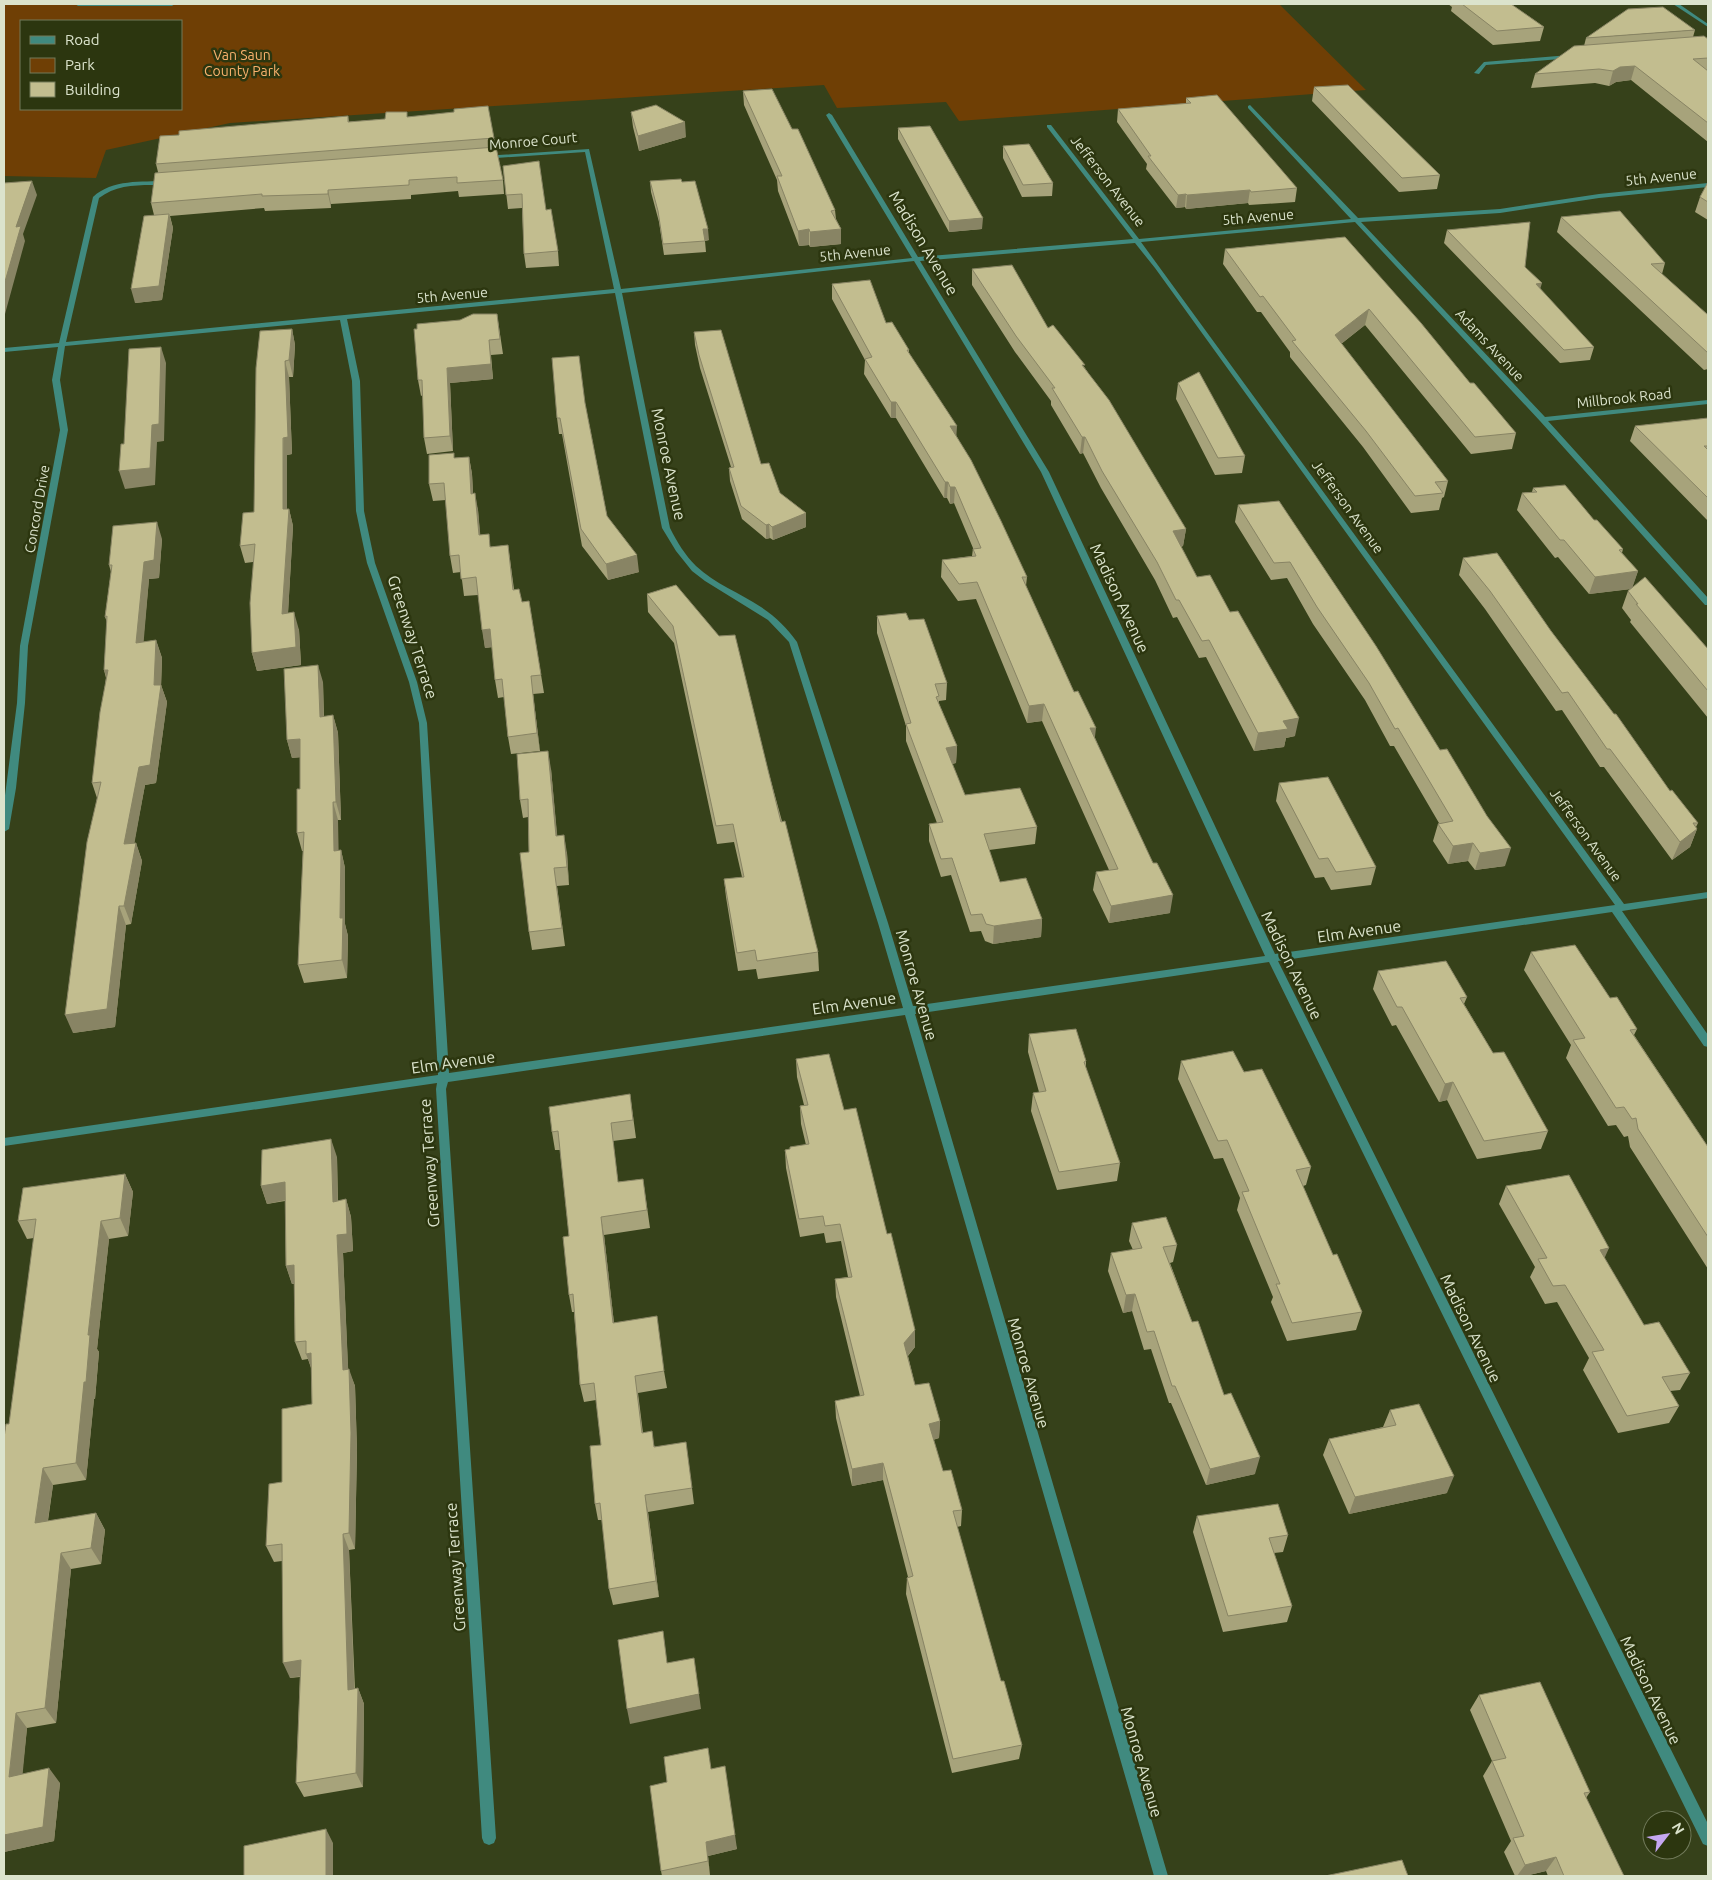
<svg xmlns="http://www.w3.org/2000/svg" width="1712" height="1880" viewBox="0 0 1712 1880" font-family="Ubuntu,sans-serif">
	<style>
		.green { fill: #6f3f05; fill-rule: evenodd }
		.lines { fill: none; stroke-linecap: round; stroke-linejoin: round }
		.street { fill: #408a7f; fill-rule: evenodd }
		.wall { fill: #a7a37b }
		.shaded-wall { fill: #888464 }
		.building { fill: #c2bd8f; stroke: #888464 }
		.labels { text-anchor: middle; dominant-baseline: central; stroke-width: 5; stroke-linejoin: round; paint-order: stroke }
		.far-park-label { font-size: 14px; fill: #f9b16d; stroke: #2c360f }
		.far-street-label { font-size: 14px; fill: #dbe3cc; stroke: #2c360f }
		.street-label { font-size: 16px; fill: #dbe3cc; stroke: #2c360f }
	</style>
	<rect width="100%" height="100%" fill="#36411a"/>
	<path class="green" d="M 4,4 L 1279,4 L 1366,90 L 959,121 L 946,102 L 837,108 L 824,85 L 230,123 L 106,150 L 96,178 L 4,176 ZM 21,21 L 181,21 L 181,109 L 21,109 Z"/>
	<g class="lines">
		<path class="street" d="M 75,4 L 175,4 L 172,6 L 78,6 Z
			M 1673,4 L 1679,4 L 1708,24 L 1708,27 Z
			M 1570,55 L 1572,56 L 1572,58 L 1486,65 L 1479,74 L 1474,73 L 1484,62 Z
			M 1250,105 L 1358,218 L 1500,209 L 1599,194 L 1708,183 L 1708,187 L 1599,198 L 1500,213 L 1361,222 L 1545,417 L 1708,400 L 1708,404 L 1548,421 L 1708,598 L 1708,605 L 1705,605 L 1540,421 L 1355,222 L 1141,242 L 1624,904 L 1708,892 L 1708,898 L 1622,911 L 1708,1035 L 1708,1047 L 1704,1046 L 1612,912 L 1278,961 L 1708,1824 L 1708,1846 L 1703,1844 L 1269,962 L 915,1014 L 1168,1876 L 1154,1876 L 905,1015 L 448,1082 L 446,1089 L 496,1838 L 494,1843 L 489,1845 L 484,1843 L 482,1838 L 436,1089 L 437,1083 L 4,1146 L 4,1138 L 438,1075 L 419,723 L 409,682 L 367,563 L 356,511 L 352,381 L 340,320 L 65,346 L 60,380 L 68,430 L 28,646 L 25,703 L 16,788 L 9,829 L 4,832 L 4,803 L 17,703 L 20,646 L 60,430 L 52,380 L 58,347 L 4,352 L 4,348 L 59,343 L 93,197 C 112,179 142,182 166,181 L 169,183 L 166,185 C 143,185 118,183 99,198 L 66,342 L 614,289 L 585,152 L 482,159 L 482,157 L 484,156 L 589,149 L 621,289 L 912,258 L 826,115 L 829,113 L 832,115 L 918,257 L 1133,239 L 1047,127 L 1047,125 L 1051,125 L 1139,239 L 1351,219 L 1248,108 L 1248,106 ZM 1135,243 L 1155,268 L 1615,905 L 1275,954 L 1049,472 L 920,261 ZM 914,261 L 1041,472 L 1265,956 L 913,1006 L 888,923 L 797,642 C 787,628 776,617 761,607 C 740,593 715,584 696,566 C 685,555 677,542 670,528 L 622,293 ZM 615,293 L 662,528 L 676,551 L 692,571 L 705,581 L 768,620 L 789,642 L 878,923 L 903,1008 L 449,1073 L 427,723 L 417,682 L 375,563 L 364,511 L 360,381 L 347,319 Z"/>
	</g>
	<path class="wall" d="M 1448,4 L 1511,4 L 1544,27 L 1540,41 L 1493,45 L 1451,11 L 1452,7 Z
		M 1695,30 L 1693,37 L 1708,39 L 1708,142 L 1631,80 L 1616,82 L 1609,86 L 1595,83 L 1531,88 L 1535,74 L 1584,46 L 1586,38 Z
		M 1314,87 L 1440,175 L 1437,189 L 1399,192 L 1312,101 Z
		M 743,91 L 792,129 L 835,210 L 836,219 L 841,229 L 841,244 L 810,247 L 809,245 L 799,246 L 778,191 L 777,180 L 744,105 Z
		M 1186,98 L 1297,188 L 1295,202 L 1249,205 L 1248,203 L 1186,209 L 1185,207 L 1176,208 L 1146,169 L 1147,164 L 1117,122 L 1118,109 L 1186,104 Z
		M 631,112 L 686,137 L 639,151 L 633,127 Z
		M 348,116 L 349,122 L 407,117 L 494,138 L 503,180 L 504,194 L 459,197 L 458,191 L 411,195 L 411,199 L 331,204 L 331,208 L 265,211 L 264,208 L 170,216 L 173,228 L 162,300 L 135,303 L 154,215 L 151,203 L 158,172 L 156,164 Z
		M 898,128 L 982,229 L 949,232 L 898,139 Z
		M 1003,146 L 1053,183 L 1052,196 L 1022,197 L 1003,158 Z
		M 503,166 L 546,210 L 558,251 L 559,266 L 526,268 L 524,254 L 522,208 L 508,209 Z
		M 650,181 L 709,240 L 705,241 L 706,252 L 664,255 L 659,222 L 651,192 Z
		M 1708,182 L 1708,220 L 1695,212 L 1700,197 Z
		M 1561,217 L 1665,263 L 1662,274 L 1708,315 L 1708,369 L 1704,370 L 1557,232 Z
		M 1447,230 L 1525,267 L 1540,289 L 1594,347 L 1590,360 L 1560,363 L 1444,243 Z
		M 1345,237 L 1470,383 L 1516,433 L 1512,449 L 1471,454 L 1365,325 L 1341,344 L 1448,481 L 1444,497 L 1442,498 L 1439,510 L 1411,513 L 1363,447 L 1290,357 L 1290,352 L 1261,312 L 1257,312 L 1223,264 L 1225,249 Z
		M 972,269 L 1048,328 L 1085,368 L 1186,529 L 1183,546 L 1181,547 L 1197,577 L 1295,736 L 1286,738 L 1284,747 L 1254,751 L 1206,657 L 1199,658 L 1177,617 L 1173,618 L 1155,580 L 1101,488 L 1083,453 L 1080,454 L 1051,405 L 1051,401 L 1015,352 L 972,285 Z
		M 832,284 L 886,323 L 909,350 L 909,353 L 957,437 L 1027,577 L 1026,586 L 1095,738 L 1170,913 L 1109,923 L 1093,890 L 1096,872 L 1109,870 L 1042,721 L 1027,723 L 976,599 L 958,601 L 941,577 L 942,560 L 972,556 L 973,548 L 954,503 L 950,504 L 947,498 L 944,498 L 896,418 L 891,418 L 864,374 L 865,360 L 832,299 Z
		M 497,314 L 503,354 L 491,355 L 493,379 L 450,383 L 453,451 L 427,454 L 424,438 L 423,395 L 421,396 L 418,380 L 417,329 Z
		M 292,329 L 295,345 L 293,377 L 289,377 L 292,454 L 287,455 L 287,509 L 289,509 L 293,526 L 288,613 L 299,630 L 301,665 L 257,671 L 252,653 L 253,562 L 245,563 L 240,546 L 254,512 Z
		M 694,332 L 761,464 L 780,493 L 806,513 L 806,527 L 773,540 L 770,538 L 766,539 L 742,519 L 730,481 L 729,468 L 731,467 L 700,368 L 695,345 Z
		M 1178,383 L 1245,456 L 1242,473 L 1215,475 L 1176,399 Z
		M 585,403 L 607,516 L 639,572 L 608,580 L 582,546 L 562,434 L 559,434 L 557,418 Z
		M 1708,418 L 1708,521 L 1630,441 L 1635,426 Z
		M 469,457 L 472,474 L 473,493 L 478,510 L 480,535 L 491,547 L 508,545 L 514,589 L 522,602 L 529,601 L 544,693 L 533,694 L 540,751 L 511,754 L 508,737 L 504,697 L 498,698 L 495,680 L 492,647 L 485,648 L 478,595 L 464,596 L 461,572 L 453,573 L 450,556 L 446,500 L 433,501 L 429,484 L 455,458 Z
		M 1533,488 L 1594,520 L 1623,549 L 1622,553 L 1638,571 L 1632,587 L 1708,649 L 1708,718 L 1630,622 L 1631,620 L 1622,608 L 1628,591 L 1630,589 L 1589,594 L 1558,557 L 1555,558 L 1517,510 L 1522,493 L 1532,492 Z
		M 1279,501 L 1505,866 L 1475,870 L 1468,861 L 1448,864 L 1433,841 L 1438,824 L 1439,823 L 1394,746 L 1390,746 L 1365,700 L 1313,624 L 1287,578 L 1271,580 L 1235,522 L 1238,505 Z
		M 162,539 L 159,578 L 149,579 L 143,642 L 156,640 L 162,658 L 161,685 L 167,702 L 156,783 L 145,785 L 134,843 L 136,843 L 142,861 L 131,924 L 126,925 L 115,1027 L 73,1033 L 97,798 L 92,783 L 106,678 L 104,670 L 107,622 L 105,617 L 111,572 L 109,565 Z
		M 1463,558 L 1551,631 L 1670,791 L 1698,823 L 1696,827 L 1697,829 L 1690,847 L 1672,860 L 1604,767 L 1600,767 L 1562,710 L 1556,711 L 1485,609 L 1459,575 Z
		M 676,585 L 769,774 L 818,952 L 819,971 L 758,979 L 756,969 L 738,971 L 726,897 L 724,879 L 742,877 L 734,842 L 717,844 L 674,643 L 648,612 L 647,594 Z
		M 877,616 L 909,620 L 947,683 L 946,700 L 939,701 L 939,704 L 957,746 L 956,763 L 952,764 L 965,795 L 1037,827 L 1035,844 L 989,850 L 1000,882 L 1042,919 L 1041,937 L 993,944 L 985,941 L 981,931 L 970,932 L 951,875 L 941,877 L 929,841 L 929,824 L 937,823 L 906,741 L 906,726 L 877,633 Z
		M 323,682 L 324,717 L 333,715 L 338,733 L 341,820 L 338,820 L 338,850 L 341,850 L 345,868 L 345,924 L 348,936 L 347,978 L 304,983 L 298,965 L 303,851 L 302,851 L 297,833 L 300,789 L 300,757 L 292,758 L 287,740 Z
		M 551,769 L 557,836 L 567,853 L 569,885 L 557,886 L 565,946 L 532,950 L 529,932 L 529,852 L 528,817 L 523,818 L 520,800 Z
		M 1279,783 L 1376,867 L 1371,885 L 1331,890 L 1324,877 L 1315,878 L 1276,801 Z
		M 1531,952 L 1610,998 L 1637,1029 L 1634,1035 L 1708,1147 L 1708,1269 L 1630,1147 L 1628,1136 L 1624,1137 L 1616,1125 L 1608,1126 L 1566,1058 L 1571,1045 L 1524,970 Z
		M 1378,971 L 1467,997 L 1464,1004 L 1493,1053 L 1548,1131 L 1541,1149 L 1477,1159 L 1447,1100 L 1439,1102 L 1396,1025 L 1392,1026 L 1373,989 Z
		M 1029,1034 L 1086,1061 L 1086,1068 L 1120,1163 L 1117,1181 L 1057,1190 L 1031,1111 L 1033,1093 L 1039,1092 L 1028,1052 Z
		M 796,1059 L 844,1110 L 887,1234 L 915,1330 L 915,1347 L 908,1356 L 915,1385 L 940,1421 L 939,1438 L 933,1440 L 943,1471 L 962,1510 L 961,1526 L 957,1527 L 1001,1681 L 1022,1745 L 1019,1759 L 952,1773 L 906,1594 L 907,1578 L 908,1577 L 883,1480 L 852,1486 L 836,1418 L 835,1401 L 860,1396 L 836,1297 L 835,1279 L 848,1277 L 841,1241 L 826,1243 L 824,1233 L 800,1237 L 786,1168 L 785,1150 L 806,1145 L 801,1124 L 800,1106 L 804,1105 L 797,1077 Z
		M 1181,1061 L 1244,1072 L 1311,1167 L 1306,1185 L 1303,1186 L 1333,1255 L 1362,1312 L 1356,1330 L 1287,1341 L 1271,1302 L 1273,1297 L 1237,1210 L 1240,1198 L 1223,1158 L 1214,1159 L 1178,1079 Z
		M 630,1094 L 636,1138 L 613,1141 L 618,1182 L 643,1179 L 650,1228 L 604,1235 L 614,1323 L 664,1371 L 667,1388 L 638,1393 L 643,1433 L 692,1488 L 694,1504 L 648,1512 L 659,1597 L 613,1605 L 609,1589 L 602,1520 L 598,1520 L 595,1504 L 601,1445 L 596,1400 L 584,1402 L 580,1385 L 574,1312 L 572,1312 L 569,1295 L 569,1236 L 560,1150 L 555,1150 L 552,1132 Z
		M 337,1157 L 338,1201 L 346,1199 L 351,1217 L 353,1251 L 343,1253 L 348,1369 L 355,1386 L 357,1450 L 355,1549 L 349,1550 L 355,1689 L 358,1688 L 364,1704 L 363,1787 L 304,1797 L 296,1783 L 300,1677 L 290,1678 L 282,1561 L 274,1562 L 266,1546 L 282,1482 L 312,1404 L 311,1368 L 308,1359 L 302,1360 L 295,1342 L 294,1284 L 292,1284 L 286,1266 L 285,1201 L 267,1204 L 261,1186 Z
		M 125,1174 L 133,1192 L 128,1236 L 109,1239 L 97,1349 L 99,1352 L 95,1399 L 94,1399 L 86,1480 L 53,1485 L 48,1521 L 96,1513 L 105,1530 L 101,1564 L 71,1569 L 56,1723 L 27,1728 L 22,1774 L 60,1783 L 54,1841 L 4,1852 L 4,1438 L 9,1424 L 34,1238 L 27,1239 L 18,1221 Z
		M 1506,1186 L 1604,1258 L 1644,1325 L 1690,1373 L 1680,1390 L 1670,1391 L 1679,1406 L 1669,1423 L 1618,1433 L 1583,1370 L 1589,1358 L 1557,1302 L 1545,1304 L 1530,1277 L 1535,1267 L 1499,1204 Z
		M 1132,1223 L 1177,1245 L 1173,1262 L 1170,1263 L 1192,1322 L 1224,1395 L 1255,1474 L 1206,1485 L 1171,1403 L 1169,1403 L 1151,1349 L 1144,1350 L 1132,1311 L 1123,1313 L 1108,1271 L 1111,1253 L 1133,1250 L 1129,1241 Z
		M 1390,1410 L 1447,1493 L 1349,1514 L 1323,1455 L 1329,1439 L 1383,1427 Z
		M 1197,1516 L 1288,1535 L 1283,1552 L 1274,1553 L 1292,1606 L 1287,1622 L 1223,1632 L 1193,1532 Z
		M 1479,1695 L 1590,1792 L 1586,1798 L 1624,1876 L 1548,1876 L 1546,1871 L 1525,1876 L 1515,1876 L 1504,1852 L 1511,1841 L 1483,1776 L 1492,1761 L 1470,1710 Z
		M 711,1769 L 737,1849 L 708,1856 L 710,1875 L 704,1876 L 662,1876 L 661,1871 L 667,1782 Z"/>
	<path class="shaded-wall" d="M 1635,66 L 1631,80 L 1616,82 L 1609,86 L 1613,71 L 1620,67 Z
		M 685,122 L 686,137 L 639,151 L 638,136 Z
		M 32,181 L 37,195 L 23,234 L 25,241 L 5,314 L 4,314 L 4,285 L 16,227 Z
		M 328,190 L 331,204 L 331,208 L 328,194 Z
		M 1250,190 L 1248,203 L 1186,209 L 1187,195 Z
		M 1186,194 L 1185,207 L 1176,208 L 1178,195 Z
		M 169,214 L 173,228 L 162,300 L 135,303 L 131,289 Z
		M 983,218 L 982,229 L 949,232 L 949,221 Z
		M 703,229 L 708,229 L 709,240 L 704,241 Z
		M 809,229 L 809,245 L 799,246 L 798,231 Z
		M 841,229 L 841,244 L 810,247 L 810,232 Z
		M 1542,283 L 1538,296 L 1536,284 Z
		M 1369,309 L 1365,325 L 1332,351 L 1335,335 Z
		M 292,329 L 295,345 L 293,377 L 289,360 Z
		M 489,340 L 493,379 L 450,383 L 453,451 L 450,436 L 447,368 Z
		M 161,347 L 166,363 L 164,441 L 157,442 L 155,485 L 125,489 L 119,471 L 152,425 Z
		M 285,361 L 289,377 L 292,454 L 287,455 L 287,527 L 283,509 L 283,467 Z
		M 891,402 L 896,402 L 896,418 L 891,418 Z
		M 950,426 L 957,426 L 956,442 Z
		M 1082,437 L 1085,437 L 1083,453 L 1080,454 Z
		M 469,457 L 472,474 L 474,511 L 471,494 Z
		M 945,482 L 948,482 L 947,498 L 944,498 Z
		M 950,487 L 955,487 L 954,503 L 950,504 Z
		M 475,493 L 478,510 L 482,553 L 479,535 Z
		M 289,509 L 293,526 L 287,631 L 282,614 Z
		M 806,513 L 806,527 L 773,540 L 772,527 Z
		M 157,522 L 162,539 L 159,578 L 149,579 L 142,661 L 136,643 L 144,562 Z
		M 769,524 L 770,538 L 766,539 L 766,525 Z
		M 1186,529 L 1183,546 L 1170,548 L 1173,531 Z
		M 637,555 L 639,572 L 608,580 L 606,564 Z
		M 1638,571 L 1632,589 L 1589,594 L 1595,577 Z
		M 294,612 L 299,630 L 301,665 L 257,671 L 252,653 Z
		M 490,629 L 493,647 L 485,648 L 482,630 Z
		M 156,640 L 162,658 L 161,690 L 161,685 L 167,702 L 156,783 L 145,785 L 131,862 L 124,844 L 154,685 Z
		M 318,665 L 323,682 L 324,735 L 320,717 Z
		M 104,670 L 108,670 L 110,688 Z
		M 531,676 L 533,694 L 540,751 L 537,733 Z
		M 1044,704 L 1042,721 L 1027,723 L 1029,706 Z
		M 333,715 L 338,733 L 341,820 L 336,802 Z
		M 1299,718 L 1295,736 L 1286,738 L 1284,747 L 1254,751 L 1258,733 L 1283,721 Z
		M 1090,728 L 1096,728 L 1094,745 Z
		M 300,739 L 305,757 L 292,758 L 287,740 Z
		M 957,746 L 956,763 L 945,765 L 946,748 Z
		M 548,751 L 551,769 L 559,854 L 556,836 Z
		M 333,802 L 338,820 L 339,869 L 334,851 Z
		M 1697,829 L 1690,847 L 1672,860 L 1680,842 Z
		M 564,835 L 567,853 L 569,885 L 567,867 Z
		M 136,843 L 142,861 L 131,924 L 124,906 Z
		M 1473,843 L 1468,861 L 1448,864 L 1453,846 Z
		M 1511,848 L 1505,866 L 1475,870 L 1480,853 Z
		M 341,850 L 345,868 L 345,924 L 348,936 L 347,978 L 342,960 L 340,918 Z
		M 1173,895 L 1170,913 L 1109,923 L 1111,906 Z
		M 119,906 L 126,925 L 115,1027 L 73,1033 L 65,1015 Z
		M 1042,919 L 1041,937 L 993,944 L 994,926 Z
		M 1453,1082 L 1447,1100 L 1439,1102 L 1445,1084 Z
		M 331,1139 L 337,1157 L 338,1219 L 333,1202 Z
		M 125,1174 L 133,1192 L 128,1236 L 120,1218 Z
		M 285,1182 L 291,1199 L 267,1204 L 261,1186 Z
		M 346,1199 L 351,1217 L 353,1251 L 343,1253 L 349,1387 L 343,1370 L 337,1235 Z
		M 601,1217 L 604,1235 L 616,1341 L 613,1323 Z
		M 101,1221 L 109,1239 L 97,1349 L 99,1352 L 95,1399 L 94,1399 L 86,1480 L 76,1463 L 88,1335 Z
		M 1609,1248 L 1601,1266 L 1600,1250 Z
		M 294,1265 L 300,1283 L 292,1284 L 286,1266 Z
		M 1135,1294 L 1132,1311 L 1123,1313 L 1126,1295 Z
		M 915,1330 L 915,1347 L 904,1360 L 904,1343 Z
		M 311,1353 L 313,1372 L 306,1354 Z
		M 349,1369 L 355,1386 L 357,1450 L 355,1549 L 349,1533 Z
		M 940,1421 L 939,1438 L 928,1441 L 929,1424 Z
		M 1260,1457 L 1255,1474 L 1206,1485 L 1210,1469 Z
		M 883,1463 L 883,1480 L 852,1486 L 852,1469 Z
		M 43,1468 L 53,1485 L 45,1539 L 35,1523 Z
		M 1454,1476 L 1447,1493 L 1349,1514 L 1355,1497 Z
		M 645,1495 L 648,1512 L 659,1597 L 656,1581 Z
		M 96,1513 L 105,1530 L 101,1564 L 91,1548 Z
		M 343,1534 L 349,1550 L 355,1705 L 348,1690 Z
		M 61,1553 L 71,1569 L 56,1723 L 45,1708 Z
		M 301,1660 L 308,1675 L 290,1678 L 283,1663 Z
		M 358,1688 L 364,1704 L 363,1787 L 356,1773 Z
		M 699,1694 L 701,1709 L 630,1724 L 627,1709 Z
		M 16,1713 L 27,1728 L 21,1791 L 9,1777 Z
		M 49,1768 L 60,1783 L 54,1841 L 4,1852 L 4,1835 Z
		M 326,1829 L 333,1843 L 333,1876 L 326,1876 Z
		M 735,1835 L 737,1849 L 708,1856 L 710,1875 L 706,1842 Z
		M 1556,1857 L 1546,1871 L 1525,1876 L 1517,1876 L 1525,1865 Z"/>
	<path class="building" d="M 1462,4 L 1511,4 L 1544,27 L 1497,31 Z
		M 1663,7 L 1695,30 L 1586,38 L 1628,9 Z
		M 1704,36 L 1708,39 L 1708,58 L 1693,59 L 1708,71 L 1708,123 L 1635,66 L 1620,67 L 1613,71 L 1599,69 L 1535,74 L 1574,46 Z
		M 1348,85 L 1440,175 L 1402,178 L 1314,87 Z
		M 772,89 L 792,129 L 798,129 L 835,210 L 831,211 L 841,229 L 810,232 L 809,229 L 798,231 L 777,176 L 782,176 L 743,91 Z
		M 1217,95 L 1297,188 L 1251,192 L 1250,190 L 1187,195 L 1186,194 L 1178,195 L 1148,156 L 1151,156 L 1118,109 L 1191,103 L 1186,98 Z
		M 656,105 L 685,122 L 638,136 L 631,112 Z
		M 488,106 L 494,138 L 156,164 L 160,136 L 179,135 L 179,131 L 348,116 L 348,122 L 385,119 L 386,112 L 407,112 L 407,117 L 454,112 L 454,109 Z
		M 930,126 L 983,218 L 949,221 L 898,128 Z
		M 1029,144 L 1053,183 L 1023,185 L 1003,146 Z
		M 496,147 L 503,180 L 457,183 L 457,177 L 409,180 L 409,185 L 328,190 L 328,194 L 262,196 L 262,194 L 151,203 L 155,173 Z
		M 539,161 L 546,210 L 551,209 L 558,251 L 524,254 L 522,194 L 506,195 L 503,166 Z
		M 681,179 L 682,182 L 695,181 L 708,229 L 703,229 L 705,241 L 663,244 L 658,211 L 650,181 Z
		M 32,181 L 16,227 L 21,226 L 4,285 L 4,183 Z
		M 1708,182 L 1708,202 L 1700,197 Z
		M 1620,211 L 1665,263 L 1651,264 L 1708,315 L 1708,353 L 1561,217 Z
		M 169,214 L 159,286 L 131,289 L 144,216 Z
		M 1530,222 L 1525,267 L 1542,283 L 1536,284 L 1594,347 L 1564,350 L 1447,230 Z
		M 1345,237 L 1421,323 L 1470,383 L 1474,383 L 1516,433 L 1475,437 L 1369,309 L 1335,335 L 1448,481 L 1435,482 L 1443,493 L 1415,496 L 1366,431 L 1292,341 L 1296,340 L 1263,296 L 1260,297 L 1225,249 Z
		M 1012,265 L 1048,328 L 1053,325 L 1085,365 L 1082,365 L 1109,400 L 1186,529 L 1173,531 L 1197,577 L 1210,575 L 1230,612 L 1238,611 L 1299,718 L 1283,721 L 1288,729 L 1258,733 L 1209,640 L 1202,641 L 1179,600 L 1176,600 L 1157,562 L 1102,471 L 1085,437 L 1082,437 L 1052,388 L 1055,388 L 1016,336 L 972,269 Z
		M 870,280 L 886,323 L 892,322 L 909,350 L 907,350 L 957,426 L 950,426 L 971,460 L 1001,521 L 1027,577 L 1022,577 L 1074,692 L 1078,691 L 1096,728 L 1090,728 L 1153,863 L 1157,863 L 1173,895 L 1111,906 L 1096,872 L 1118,869 L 1044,704 L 1029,706 L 977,582 L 959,584 L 942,560 L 976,556 L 973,549 L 981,548 L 955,487 L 950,487 L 948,482 L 945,482 L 896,402 L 891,402 L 865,359 L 872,357 L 832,284 Z
		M 473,314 L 497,314 L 500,339 L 489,340 L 491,364 L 447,368 L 450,436 L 424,438 L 422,380 L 418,380 L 414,329 L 417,329 L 417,324 L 460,320 Z
		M 292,329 L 289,360 L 285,361 L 288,437 L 283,438 L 283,509 L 289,509 L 282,614 L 294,612 L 296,647 L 252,653 L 250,603 L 255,544 L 240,546 L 243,513 L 254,512 L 256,368 L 260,331 Z
		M 721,330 L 761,464 L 769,463 L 780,493 L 806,513 L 772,527 L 769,524 L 766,525 L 741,506 L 729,468 L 734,467 L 699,355 L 694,332 Z
		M 161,347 L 159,424 L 152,425 L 150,468 L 119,471 L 121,444 L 124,444 L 129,349 Z
		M 579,356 L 585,403 L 607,516 L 637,555 L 606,564 L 581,529 L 560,418 L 557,418 L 552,358 Z
		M 1199,372 L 1245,456 L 1218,458 L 1178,383 Z
		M 1708,418 L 1708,446 L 1704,446 L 1708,450 L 1708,498 L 1635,426 Z
		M 454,453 L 454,458 L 469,457 L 471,494 L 475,493 L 479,535 L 489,534 L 490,547 L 508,545 L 513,590 L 519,589 L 522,602 L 529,601 L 541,675 L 531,676 L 537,733 L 508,737 L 502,679 L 495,680 L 490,629 L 482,630 L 476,577 L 461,579 L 459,555 L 450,556 L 444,483 L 429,484 L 429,455 Z
		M 1565,485 L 1594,520 L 1597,520 L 1623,549 L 1619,550 L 1638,571 L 1595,577 L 1564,540 L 1560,540 L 1522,493 L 1537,492 L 1533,488 Z
		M 1279,501 L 1376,646 L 1440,750 L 1447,749 L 1487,816 L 1511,848 L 1480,853 L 1473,843 L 1453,846 L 1438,824 L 1453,821 L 1398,728 L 1395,729 L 1369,683 L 1317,607 L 1290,562 L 1274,563 L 1238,505 Z
		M 157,522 L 154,560 L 144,562 L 136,643 L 156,640 L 154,685 L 161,685 L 150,765 L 139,767 L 124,844 L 136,843 L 124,906 L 119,906 L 107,1009 L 65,1015 L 87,842 L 101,782 L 92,783 L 100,712 L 108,670 L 104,670 L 107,616 L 105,617 L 112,565 L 109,565 L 113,526 Z
		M 1497,553 L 1551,631 L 1614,714 L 1616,714 L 1670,791 L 1672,790 L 1698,823 L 1693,823 L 1697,829 L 1680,842 L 1610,749 L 1607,749 L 1568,692 L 1562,693 L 1490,591 L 1463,558 Z
		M 1645,577 L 1708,649 L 1708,691 L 1636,604 L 1638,604 L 1628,591 Z
		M 676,585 L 719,636 L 735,635 L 769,774 L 781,822 L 785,821 L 818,952 L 757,961 L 755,950 L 737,953 L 724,879 L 744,877 L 733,824 L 716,826 L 673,626 L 647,594 Z
		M 906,613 L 909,620 L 924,619 L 947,683 L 935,684 L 939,696 L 936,697 L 957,746 L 946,748 L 965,795 L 1020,788 L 1037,827 L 984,834 L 1000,882 L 1026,878 L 1042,919 L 994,926 L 986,924 L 982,914 L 971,915 L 952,858 L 941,859 L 929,824 L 943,822 L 906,724 L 911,723 L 877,616 Z
		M 318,665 L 320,717 L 333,715 L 336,802 L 333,802 L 334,851 L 341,850 L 340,918 L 343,918 L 342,960 L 298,965 L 304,832 L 297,833 L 297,789 L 300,789 L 300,739 L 287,740 L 284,669 Z
		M 548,751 L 556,836 L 564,835 L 567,867 L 554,868 L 562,928 L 529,932 L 520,853 L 529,852 L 528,799 L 520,800 L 517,754 Z
		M 1328,777 L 1376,867 L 1336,872 L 1328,858 L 1319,859 L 1279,783 Z
		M 1575,945 L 1610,998 L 1617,997 L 1637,1029 L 1630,1030 L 1708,1147 L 1708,1237 L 1638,1129 L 1636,1118 L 1632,1119 L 1624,1107 L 1616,1108 L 1573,1040 L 1585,1038 L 1531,952 Z
		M 1446,961 L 1467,997 L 1460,998 L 1493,1053 L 1504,1052 L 1548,1131 L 1484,1141 L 1453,1082 L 1445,1084 L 1402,1007 L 1397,1007 L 1378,971 Z
		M 1076,1029 L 1086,1061 L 1084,1062 L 1120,1163 L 1059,1172 L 1033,1093 L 1046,1091 L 1029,1034 Z
		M 1233,1051 L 1244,1072 L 1262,1069 L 1311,1167 L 1296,1170 L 1333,1255 L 1337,1254 L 1362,1312 L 1292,1323 L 1276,1284 L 1280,1284 L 1242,1192 L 1249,1191 L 1227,1140 L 1218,1141 L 1181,1061 Z
		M 829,1054 L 844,1110 L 856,1108 L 887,1234 L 891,1233 L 915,1330 L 904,1343 L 915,1385 L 929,1383 L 940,1421 L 929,1424 L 943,1471 L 951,1470 L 962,1510 L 953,1511 L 1001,1681 L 1004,1681 L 1022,1745 L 953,1759 L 907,1578 L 913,1576 L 883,1463 L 852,1469 L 835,1401 L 864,1395 L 835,1279 L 852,1277 L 840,1224 L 825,1226 L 823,1216 L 799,1219 L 785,1150 L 790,1149 L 790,1147 L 809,1144 L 800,1106 L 808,1105 L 796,1059 Z
		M 630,1094 L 633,1120 L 611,1123 L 618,1182 L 643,1179 L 647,1210 L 601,1217 L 613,1323 L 657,1316 L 664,1371 L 635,1376 L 642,1433 L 652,1431 L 654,1447 L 686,1442 L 692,1488 L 645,1495 L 656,1581 L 609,1589 L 600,1503 L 595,1504 L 590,1446 L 601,1445 L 594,1383 L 580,1385 L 573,1294 L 569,1295 L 563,1237 L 569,1236 L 558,1131 L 552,1132 L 549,1107 Z
		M 331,1139 L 333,1202 L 346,1199 L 347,1234 L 337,1235 L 343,1370 L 349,1369 L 351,1433 L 349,1533 L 343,1534 L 348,1690 L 358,1688 L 356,1773 L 296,1783 L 301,1660 L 283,1663 L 282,1544 L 266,1546 L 269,1484 L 282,1482 L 282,1409 L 312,1404 L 311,1353 L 306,1354 L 306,1341 L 295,1342 L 294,1265 L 286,1266 L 285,1182 L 261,1186 L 262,1150 Z
		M 125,1174 L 120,1218 L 101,1221 L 88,1335 L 90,1335 L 86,1382 L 84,1382 L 76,1463 L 43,1468 L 35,1523 L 96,1513 L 91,1548 L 61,1553 L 45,1708 L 16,1713 L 9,1777 L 49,1768 L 43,1827 L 4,1835 L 4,1438 L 6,1424 L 9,1424 L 36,1219 L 18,1221 L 23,1188 Z
		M 1569,1175 L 1609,1248 L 1600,1250 L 1644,1325 L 1659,1322 L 1690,1373 L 1662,1377 L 1679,1406 L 1627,1416 L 1592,1352 L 1604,1350 L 1565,1285 L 1553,1286 L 1538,1259 L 1547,1258 L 1506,1186 Z
		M 1166,1217 L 1177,1245 L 1163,1247 L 1192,1322 L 1198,1321 L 1224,1395 L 1231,1393 L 1260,1457 L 1210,1469 L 1175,1386 L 1172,1386 L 1154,1331 L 1147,1332 L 1135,1294 L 1126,1295 L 1111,1253 L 1142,1248 L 1132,1223 Z
		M 1419,1404 L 1454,1476 L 1355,1497 L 1329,1439 L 1396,1425 L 1390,1410 Z
		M 1278,1504 L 1288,1535 L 1269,1538 L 1292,1606 L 1228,1616 L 1197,1516 Z
		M 663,1631 L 667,1663 L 694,1658 L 699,1694 L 627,1709 L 618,1640 Z
		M 1540,1682 L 1590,1792 L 1584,1793 L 1624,1876 L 1564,1876 L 1556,1857 L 1525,1865 L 1513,1838 L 1524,1836 L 1492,1761 L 1506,1758 L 1479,1695 Z
		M 708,1748 L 711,1769 L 725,1766 L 735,1835 L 706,1842 L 708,1861 L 661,1871 L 650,1786 L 667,1782 L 664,1757 Z
		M 326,1829 L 326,1876 L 244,1876 L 244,1846 Z
		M 1402,1860 L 1408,1876 L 1325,1876 Z"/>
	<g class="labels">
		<g class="far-park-label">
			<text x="242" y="55">Van Saun<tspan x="242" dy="16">County Park</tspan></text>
		</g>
		<g class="far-street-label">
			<text transform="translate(533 141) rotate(-5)">Monroe Court</text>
			<text transform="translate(1661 177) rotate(-6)">5th Avenue</text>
			<text transform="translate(1108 181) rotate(52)">Jefferson Avenue</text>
			<text transform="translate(1258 217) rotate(-5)">5th Avenue</text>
			<text transform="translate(855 253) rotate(-6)">5th Avenue</text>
			<text transform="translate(452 295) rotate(-5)">5th Avenue</text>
			<text transform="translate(1490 345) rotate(47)">Adams Avenue</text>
			<text transform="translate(1624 398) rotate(-6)">Millbrook Road</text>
			<text transform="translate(1348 507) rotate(54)">Jefferson Avenue</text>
			<text transform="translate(37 509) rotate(-80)">Concord Drive</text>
			<text transform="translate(1586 835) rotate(54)">Jefferson Avenue</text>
		</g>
		<g class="street-label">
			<text transform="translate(924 243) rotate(59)">Madison Avenue</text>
			<text transform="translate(669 464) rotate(78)">Monroe Avenue</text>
			<text transform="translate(1120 598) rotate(65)">Madison Avenue</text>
			<text transform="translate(413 637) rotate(72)">Greenway Terrace</text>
			<text transform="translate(1359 931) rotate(-8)">Elm Avenue</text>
			<text transform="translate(1292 965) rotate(64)">Madison Avenue</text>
			<text transform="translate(917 985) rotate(74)">Monroe Avenue</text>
			<text transform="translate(854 1003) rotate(-8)">Elm Avenue</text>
			<text transform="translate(453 1062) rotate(-8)">Elm Avenue</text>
			<text transform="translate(429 1163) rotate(-94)">Greenway Terrace</text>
			<text transform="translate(1471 1328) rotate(64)">Madison Avenue</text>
			<text transform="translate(1029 1373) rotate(74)">Monroe Avenue</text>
			<text transform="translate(455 1567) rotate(-94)">Greenway Terrace</text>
			<text transform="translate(1651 1690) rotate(64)">Madison Avenue</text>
			<text transform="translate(1142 1762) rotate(74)">Monroe Avenue</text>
		</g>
	</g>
	<rect width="1712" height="1880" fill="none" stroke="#dbe3cc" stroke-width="10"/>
	<rect x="20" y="20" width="162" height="90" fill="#2c360f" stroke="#727b5b"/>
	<rect x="30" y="36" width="25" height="8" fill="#408a7f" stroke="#727b5b"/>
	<text x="65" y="45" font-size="15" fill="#dbe3cc">Road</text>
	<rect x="30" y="58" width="25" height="15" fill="#6f3f05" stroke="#727b5b"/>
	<text x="65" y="70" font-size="15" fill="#dbe3cc">Park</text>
	<rect x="30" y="82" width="25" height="15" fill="#c2bd8f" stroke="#727b5b"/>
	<text x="65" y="95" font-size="15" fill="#dbe3cc">Building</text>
	<g transform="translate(1667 1835) rotate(59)"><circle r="24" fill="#2c360f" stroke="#727b5b"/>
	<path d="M0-4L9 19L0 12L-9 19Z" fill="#c5a7f1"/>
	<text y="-8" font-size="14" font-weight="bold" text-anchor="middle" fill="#dbe3cc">N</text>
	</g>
</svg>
